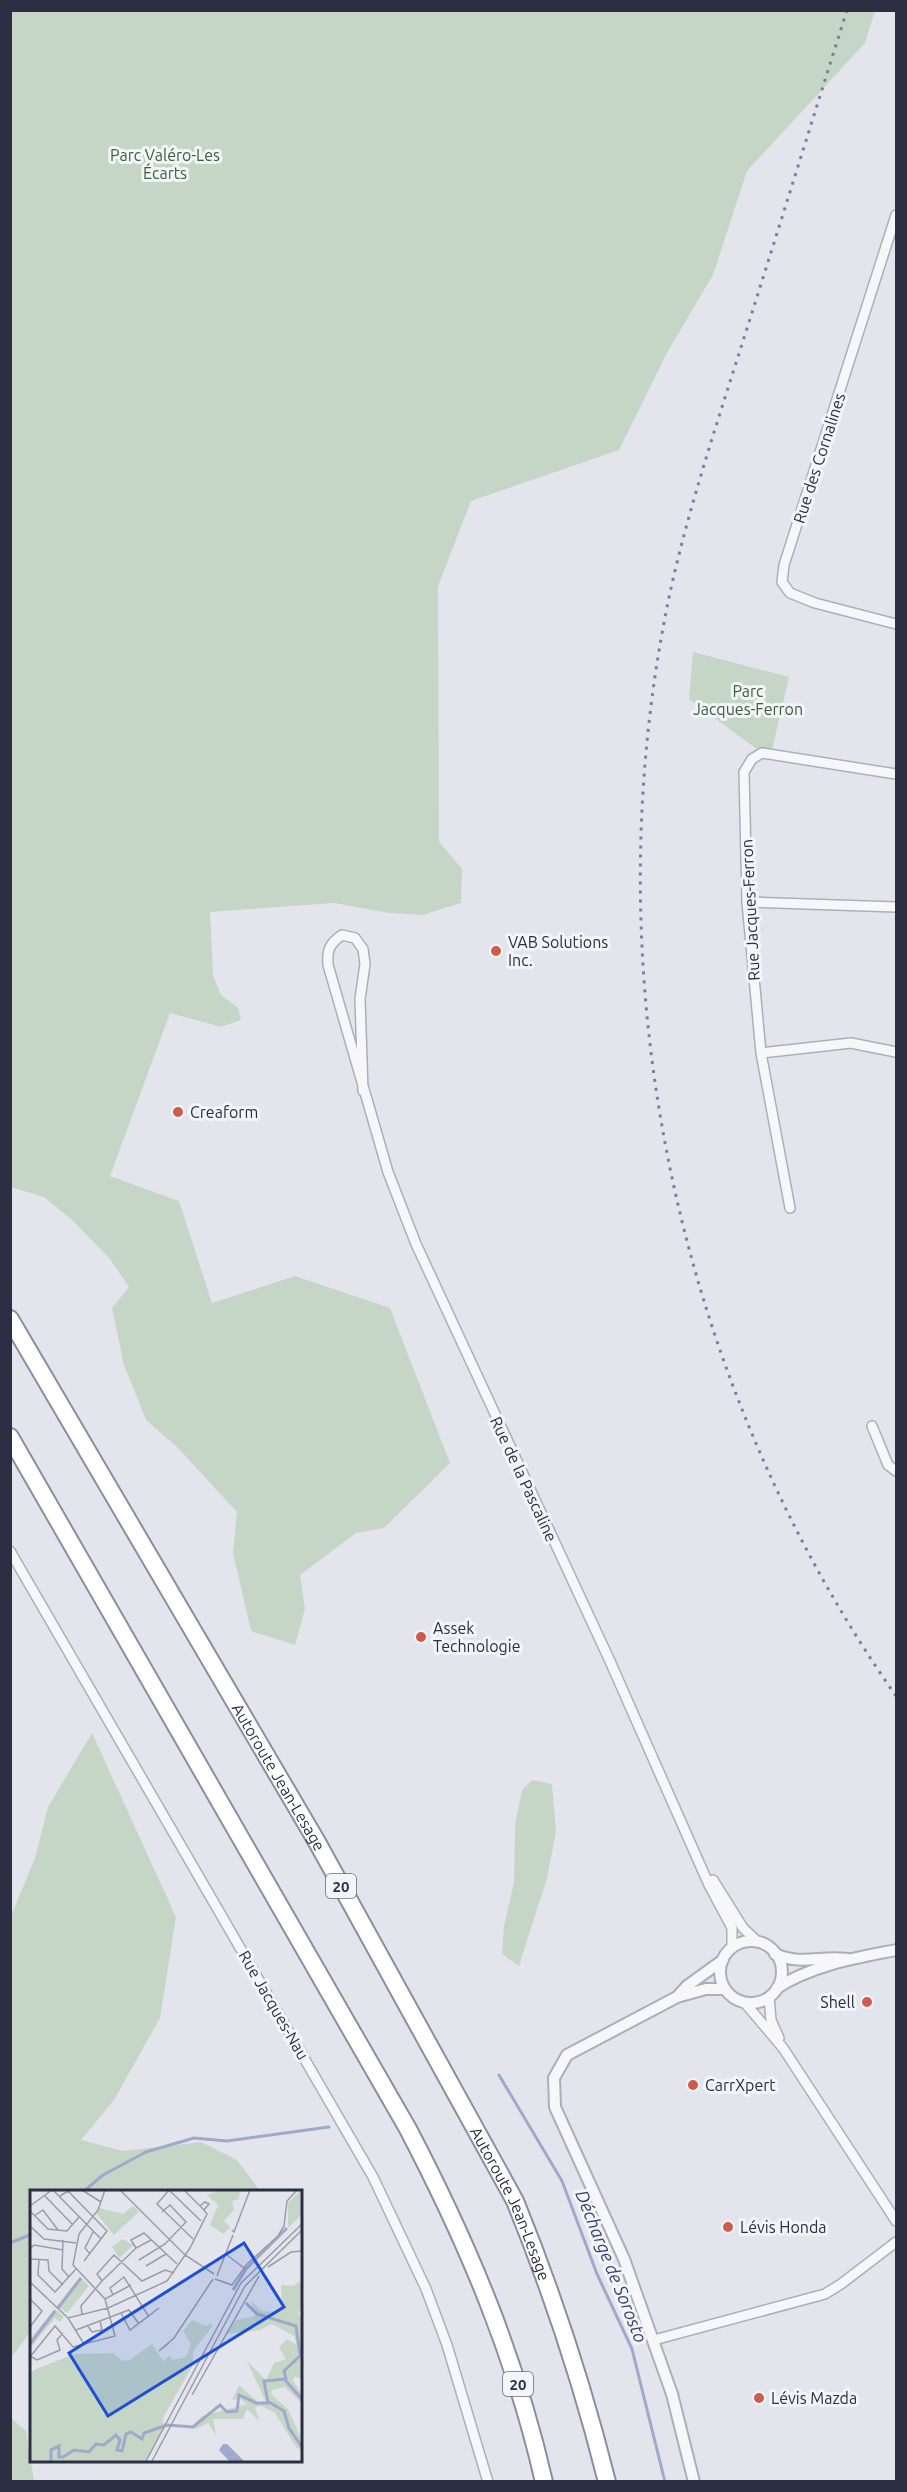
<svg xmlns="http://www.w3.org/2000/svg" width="907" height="2492" viewBox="0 0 907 2492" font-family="Ubuntu,sans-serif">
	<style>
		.green { fill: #c5d6c6 }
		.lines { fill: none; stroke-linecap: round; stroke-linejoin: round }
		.stream { stroke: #a0a9cb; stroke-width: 3 }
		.minor-casing { stroke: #adaeba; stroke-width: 12 }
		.tertiary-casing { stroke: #adaeba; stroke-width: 14 }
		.motorway-casing { stroke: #8b8ea2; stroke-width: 20 }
		.minor { stroke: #f7f7fa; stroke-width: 9 }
		.tertiary { stroke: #f7f7fa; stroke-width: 10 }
		.motorway { stroke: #fff; stroke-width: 16 }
		.rail { stroke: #7d8095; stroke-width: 3; stroke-dasharray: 3 6; stroke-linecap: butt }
		.poi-dot { fill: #ce5c4c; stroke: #f4f5f9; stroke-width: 2 }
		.labels { text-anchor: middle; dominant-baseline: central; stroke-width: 6; stroke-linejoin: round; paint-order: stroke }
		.shield { fill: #f4f5f9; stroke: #686a7a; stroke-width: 1.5 }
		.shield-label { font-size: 15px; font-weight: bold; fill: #2c2e44 }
		.park-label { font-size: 16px; fill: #39603c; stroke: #f4f5f9 }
		.street-label { font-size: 16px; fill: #2c2e44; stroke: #f4f5f9 }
		.poi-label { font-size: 16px; fill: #2c2e44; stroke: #f4f5f9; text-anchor: start }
		.water-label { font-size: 18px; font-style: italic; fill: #364178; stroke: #f4f5f9 }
		.inset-river { fill: none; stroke: #a0a9cb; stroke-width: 3 }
		.inset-road { fill: none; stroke: #9a9ca9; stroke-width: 1.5 }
		.view { fill: #1d4ed8; fill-opacity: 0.15; stroke: #1d4ed8; stroke-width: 3 }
		.inset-edge { fill: none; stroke: #2c2e44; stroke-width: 3 }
	</style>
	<rect width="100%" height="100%" fill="#e4e5ec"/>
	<path class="green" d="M 10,11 L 875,11 L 865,43 L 747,171 L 713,275 L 668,351 L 619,450 L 471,501 L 438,586 L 439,842 L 462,869 L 461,903 L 422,915 L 389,913 L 334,903 L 210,912 L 213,975 L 221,995 L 238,1008 L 241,1020 L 221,1027 L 170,1013 L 110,1176 L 179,1201 L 212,1303 L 295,1276 L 390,1308 L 450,1463 L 384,1528 L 356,1533 L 300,1575 L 305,1609 L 295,1645 L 251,1631 L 233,1553 L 237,1512 L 177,1447 L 146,1420 L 124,1365 L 112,1308 L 129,1287 L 110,1259 L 73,1221 L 44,1197 L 11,1187 Z
		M 693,652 L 789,677 L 771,754 L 762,753 L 689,699 Z
		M 92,1733 L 176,1917 L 160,2018 L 114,2100 L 81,2140 L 123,2151 L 201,2142 L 237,2160 L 261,2192 L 32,2192 L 31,2331 L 11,2358 L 11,1916 L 35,1858 L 48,1807 Z
		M 532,1780 L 552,1784 L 556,1831 L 547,1878 L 519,1966 L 502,1954 L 504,1926 L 514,1882 L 515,1825 L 522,1790 Z
		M 11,2418 L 26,2431 L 34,2481 L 11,2481 Z"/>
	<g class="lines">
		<path class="stream" d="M 499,2075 L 562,2181 L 597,2274 L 632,2349 L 665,2482
			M 83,2192 L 103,2175 L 146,2152 L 194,2138 L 227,2141 L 329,2127
			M 10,2243 L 32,2234"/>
		<defs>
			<path id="minor" d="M 896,215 L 784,565 L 782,582 L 790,593 L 815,603 L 896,624
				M 747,902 L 896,907
				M 761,1053 L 851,1043 L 896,1052
				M 363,1091 L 360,999 L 365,964 L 363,949 L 355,938 L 342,935 C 329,944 327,950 328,965 L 388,1172 L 416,1244 L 609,1659 L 709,1885 L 732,1928 L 732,1948
				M 790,1208 L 761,1053 L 747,902 L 744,772 L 752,759 L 762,753 L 896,774
				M 872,1426 L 888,1465 L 896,1471
				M 10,1551 L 373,2177 L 426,2289 L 447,2345 L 488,2482
				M 713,1880 L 743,1928 L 758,1942
				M 769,1997 L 771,2020 L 779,2038
				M 745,2003 L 783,2048 L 896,2221
				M 654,2340 L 825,2294 L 841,2284 L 896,2242"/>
			<path id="tertiary" d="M720 1972a31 31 0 1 1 62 0a31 31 0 1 1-62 0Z
				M 775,1954 C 802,1966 820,1955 848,1959
				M 777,1988 C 812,1965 856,1958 896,1950
				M 677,1997 L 687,1986 L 723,1960
				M 694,2482 L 672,2394 L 624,2259 L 555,2107 L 554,2078 L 567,2055 L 677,1997 L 706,1989 L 724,1989"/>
			<g id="motorway">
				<path id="s1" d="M 10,1319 L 317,1842 L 515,2201 C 552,2292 583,2386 607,2482"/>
				<path d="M 10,1437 L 408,2129 C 468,2244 515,2355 544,2482"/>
			</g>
		</defs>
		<use href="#minor" class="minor-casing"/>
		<use href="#tertiary" class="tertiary-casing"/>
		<use href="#motorway" class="motorway-casing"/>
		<use href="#minor" class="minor"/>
		<use href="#tertiary" class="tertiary"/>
		<use href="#motorway" class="motorway"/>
		<path class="rail" d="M 847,10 C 812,121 778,231 743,341 C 717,423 690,504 671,588 C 589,968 674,1379 896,1696"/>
	</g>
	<g class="poi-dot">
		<circle cx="496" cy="951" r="6"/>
		<circle cx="178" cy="1112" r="6"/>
		<circle cx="421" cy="1637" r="6"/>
		<circle cx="867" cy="2002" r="6"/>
		<circle cx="693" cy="2085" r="6"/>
		<circle cx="728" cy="2227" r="6"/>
		<circle cx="759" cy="2398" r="6"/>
	</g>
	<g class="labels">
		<g class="shield">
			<rect x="326" y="1874" width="30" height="24" rx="4.5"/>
			<rect x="503" y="2372" width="30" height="24" rx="4.5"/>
		</g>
		<g class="shield-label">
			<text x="341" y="1886">20</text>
			<text x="518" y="2384">20</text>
		</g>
		<g class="park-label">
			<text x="165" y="155">Parc Valéro-Les<tspan x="165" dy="18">Écarts</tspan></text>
			<text x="748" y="691">Parc<tspan x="748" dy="18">Jacques-Ferron</tspan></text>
		</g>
		<g class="street-label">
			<text transform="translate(819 458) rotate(-72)">Rue des Cornalines</text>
			<text transform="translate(750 910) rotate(-93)">Rue Jacques-Ferron</text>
			<text transform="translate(524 1479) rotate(65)">Rue de la Pascaline</text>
			<text stroke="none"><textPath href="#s1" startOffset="531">Autoroute Jean-Lesage</textPath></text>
			<text transform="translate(274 2005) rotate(60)">Rue Jacques-Nau</text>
			<text stroke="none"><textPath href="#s1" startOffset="1017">Autoroute Jean-Lesage</textPath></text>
		</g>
		<g class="poi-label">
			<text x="508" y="942">VAB Solutions<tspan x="508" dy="18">Inc.</tspan></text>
			<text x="190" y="1112">Creaform</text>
			<text x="433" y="1628">Assek<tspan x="433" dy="18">Technologie</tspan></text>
			<text x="855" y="2002" text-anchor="end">Shell</text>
			<text x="705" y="2085">CarrXpert</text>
			<text x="740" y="2227">Lévis Honda</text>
			<text x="771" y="2398">Lévis Mazda</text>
		</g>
		<g class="water-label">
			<text transform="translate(612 2266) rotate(68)">Décharge de Sorosto</text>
		</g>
	</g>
	<g transform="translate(30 2190)">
		<rect width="272" height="272" fill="#e4e5ec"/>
		<path d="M 191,0 L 210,0 L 209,9 L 202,11 L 204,20 L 194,31 L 200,37 L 193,44 L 180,35 L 188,15 L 177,5 ZM 271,0 L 271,25 L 258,38 L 258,13 ZM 103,16 L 109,22 L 84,45 L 66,23 L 69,18 L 93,24 ZM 92,49 L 104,55 L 89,68 L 82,57 ZM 50,87 L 59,96 L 37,123 L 27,116 ZM 271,91 L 271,120 L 268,123 L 271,127 L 271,189 L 265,186 L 263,190 L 271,203 L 271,213 L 255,197 L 242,200 L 241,204 L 258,219 L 271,248 L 271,260 L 266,257 L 245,223 L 231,216 L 225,217 L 229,231 L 217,219 L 213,229 L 183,229 L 186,245 L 178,233 L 165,239 L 163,235 L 172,226 L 217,214 L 210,209 L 202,210 L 209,195 L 229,213 L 236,212 L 217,171 L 236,190 L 244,173 L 256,169 L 249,157 L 257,149 L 267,155 L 264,146 L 242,134 L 230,140 L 196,144 L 206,130 L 225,126 L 221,111 L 232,121 L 247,122 L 252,114 L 251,95 L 263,96 ZM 25,119 L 34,127 L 30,132 L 25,128 L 0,158 L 0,149 ZM 162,130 L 176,136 L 181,133 L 182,137 L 163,161 L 163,175 L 134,226 L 132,233 L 136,233 L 116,271 L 0,271 L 0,184 L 4,180 L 44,164 L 83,163 L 93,171 L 100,170 L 122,154 L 133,171 L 140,165 L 142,170 L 156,167 L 161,154 L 153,141 Z" fill="#c5d6c6"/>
		<path d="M 193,254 L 197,254 L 214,271 L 199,271 L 189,260 Z" fill="#a0a9cb"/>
		<path class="inset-river" d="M 203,100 L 216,79 L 257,38M 216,113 L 227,124 L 266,136 L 270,164M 28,118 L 51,88M 0,154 L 25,121M 254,189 L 272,209M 239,212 L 254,221 L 259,238 L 272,257M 21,271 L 21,260 L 29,256 L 29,267 L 33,267 L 44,260 L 59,262 L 66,254 L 74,255 L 86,245 L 90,250 L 87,260 L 92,261 L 96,244 L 101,242 L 112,249 L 114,243 L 137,235 L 163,237 L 190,215 L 197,222 L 207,221 L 209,205 L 226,213 L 238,213 L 234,191 L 256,189 L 254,181 L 272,164"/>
		<path class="inset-road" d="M 23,0 L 71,49M 52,0 L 71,12M 90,0 L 155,65 L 184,84M 154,0 L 174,20M 15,6 L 43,35M 30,6 L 38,1 L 77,41 L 54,71M 0,16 L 22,0M 170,16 L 175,12 L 179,14 L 174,20M 0,21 L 18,39 L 37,41 L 49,27M 4,26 L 13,20 L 28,40M 0,36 L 14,49 L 46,53M 202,40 L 204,42 L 220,0M 163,49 L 127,14 L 139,0 L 171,31M 33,50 L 32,79 L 39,87M 106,58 L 101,50 L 114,43 L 147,74M 0,59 L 4,55 L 33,60M 60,64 L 55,58 L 63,42M 197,65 L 214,78M 0,69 L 18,70 L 19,81 L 33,95M 9,69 L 8,85 L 25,102 L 46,79M 109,70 L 135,54 L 156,32 L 140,15 L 132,22M 116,76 L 136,64M 238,77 L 261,62 L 272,61M 187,86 L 203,45M 185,89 L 202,95 L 217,74 L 248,46 L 254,36 L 257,11 L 267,0M 72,91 L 67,84 L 84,65 L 112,91 L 135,80 L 144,83M 0,92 L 38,128 L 78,118 L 137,91 L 160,58 L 177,24 L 174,20M 83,105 L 80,98 L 94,87 L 119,127M 0,109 L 12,121 L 0,137M 75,109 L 101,95M 91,123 L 100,140 L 129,118M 52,125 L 51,116 L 72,91 L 106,58 L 121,50M 38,128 L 54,154M 57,135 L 62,142 L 72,140 L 70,130M 46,140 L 99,120 L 109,134M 139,153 L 129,161 L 144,148 L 183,89M 0,166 L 7,170 L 30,160 L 27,150 L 33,143M 0,167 L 25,136 L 43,157 L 85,146 L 75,109 L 43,75 L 49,44 L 68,20 L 75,0M 162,205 L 229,86M 116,271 L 211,93 L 272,34M 122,271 L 215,96 L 272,40"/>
		<path class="view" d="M 214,53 L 254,117 L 78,226 L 39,163 Z"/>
		<rect width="272" height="272" class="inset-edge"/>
	</g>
	<rect width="907" height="2492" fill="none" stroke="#2c2e44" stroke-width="24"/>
</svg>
